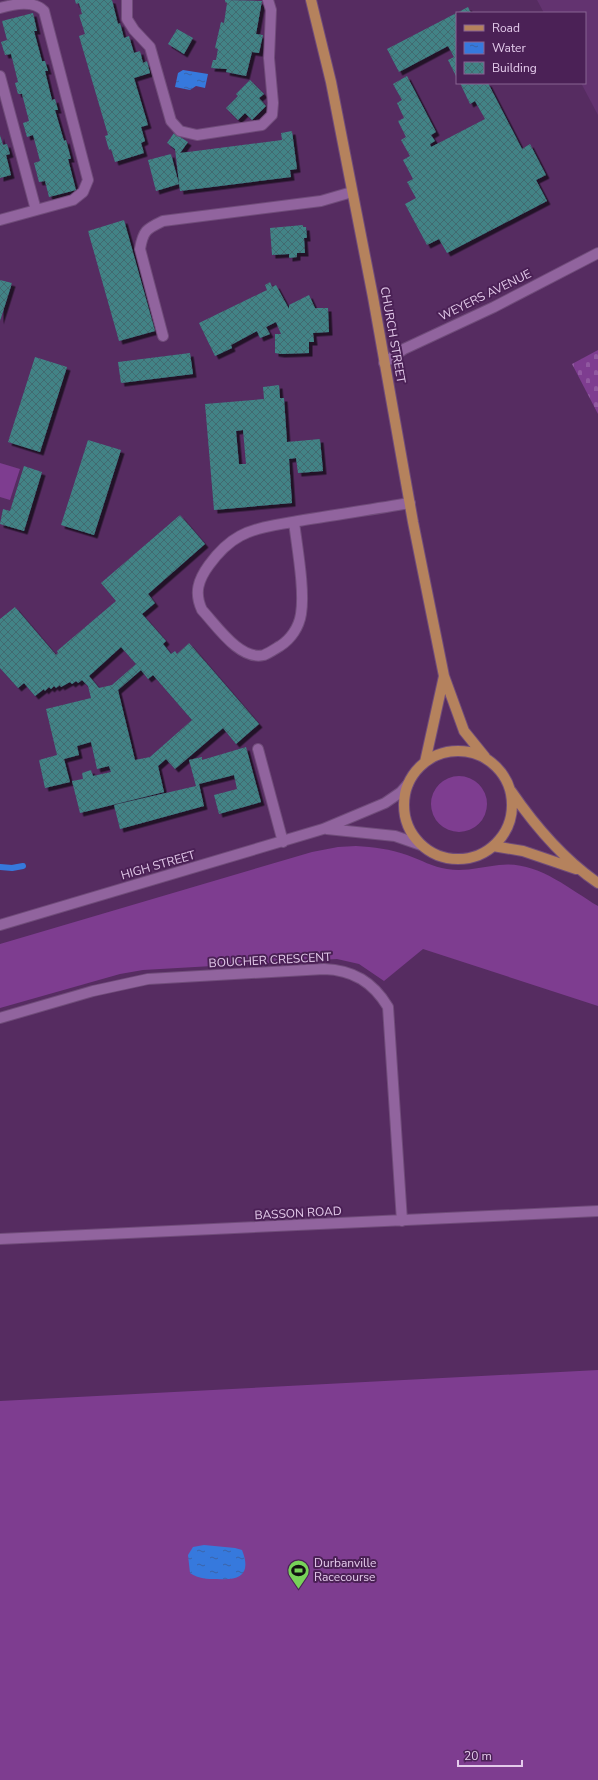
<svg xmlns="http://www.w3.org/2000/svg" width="598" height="1780" viewBox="0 0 598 1780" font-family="'Nunito Sans',sans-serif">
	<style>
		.built { fill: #633370 }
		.grass { fill: #7e3d90 }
		.cemetery { fill: url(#cemetery-stones) }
		.water { fill: url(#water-ripples) }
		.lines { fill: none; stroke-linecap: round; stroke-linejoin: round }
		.stream { stroke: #3679dd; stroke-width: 6 }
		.building { fill: url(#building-cross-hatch); fill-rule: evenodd; filter: url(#shadow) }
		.minor-casing { stroke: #704c7a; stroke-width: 12 }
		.major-casing { stroke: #704c7a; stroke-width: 12 }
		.minor { stroke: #91649e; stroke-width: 10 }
		.major { stroke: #b5825d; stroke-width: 10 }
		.labels { text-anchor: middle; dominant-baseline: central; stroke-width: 4; stroke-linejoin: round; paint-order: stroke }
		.street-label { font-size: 12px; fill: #e4cbeb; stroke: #4b2156 }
		.poi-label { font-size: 12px; fill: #e4cbeb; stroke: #4b2156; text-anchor: start }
	</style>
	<defs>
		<pattern id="cemetery-stones" width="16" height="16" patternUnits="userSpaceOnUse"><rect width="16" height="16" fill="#7e3d90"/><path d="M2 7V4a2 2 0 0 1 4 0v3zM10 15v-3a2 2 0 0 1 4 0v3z" fill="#9058a0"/></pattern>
		<pattern id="water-ripples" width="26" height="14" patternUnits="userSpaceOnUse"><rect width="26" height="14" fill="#3679dd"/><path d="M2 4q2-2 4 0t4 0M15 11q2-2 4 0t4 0" fill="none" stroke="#3b64a8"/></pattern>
		<pattern id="building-cross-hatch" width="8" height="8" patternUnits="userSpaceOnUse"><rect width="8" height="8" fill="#428386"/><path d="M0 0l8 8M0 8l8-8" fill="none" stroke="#436a70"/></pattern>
		<filter id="shadow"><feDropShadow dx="3.5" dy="3.5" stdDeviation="0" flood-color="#0009"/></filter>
	</defs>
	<rect width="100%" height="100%" fill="#562c61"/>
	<path class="built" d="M 537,0 L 598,0 L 598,115 L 581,83 L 585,83 L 585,13 L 544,13 Z"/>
	<path class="grass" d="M 0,463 L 20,469 L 10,500 L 0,497 Z
		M431 804a28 28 0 1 1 56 0a28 28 0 1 1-56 0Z
		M 356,846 C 374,847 390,849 407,855 C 421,860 433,867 447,869 C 465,872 481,867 499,865 C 536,860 568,888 598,906 L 598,1006 L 423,949 L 384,981 L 359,964 L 337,959 L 143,970 L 120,974 L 0,1008 L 0,944 L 312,852 L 338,847 Z
		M 598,1370 L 598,1780 L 0,1780 L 0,1401 Z"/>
	<path class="cemetery" d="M 598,350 L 598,414 L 572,364 Z"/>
	<path class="water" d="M 183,70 L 208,74 L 205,88 L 196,86 L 190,90 L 175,87 L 178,73 Z
		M 204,1545 L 235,1548 L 242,1550 C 252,1575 239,1581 217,1579 C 207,1579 199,1579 190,1573 L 188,1555 L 193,1547 Z"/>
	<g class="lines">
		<path class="stream" d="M 0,867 L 12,868 L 23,866"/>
	</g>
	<path class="building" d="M 75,0 L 112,0 L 118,24 L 120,23 L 124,38 L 129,36 L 134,53 L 140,51 L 143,63 L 147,61 L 150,73 L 134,78 L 148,125 L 141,127 L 145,141 L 141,143 L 144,153 L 115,162 L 111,149 L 109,150 L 105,136 L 108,135 L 79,36 L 85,34 L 79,15 L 82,14 L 79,3 L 76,4 Z
		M 225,0 L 262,1 L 256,34 L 263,35 L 259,53 L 252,52 L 246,76 L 226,72 L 227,69 L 211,68 L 213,60 L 216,60 L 218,49 L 215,48 L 221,22 L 224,23 L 227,3 L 225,2 Z
		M 468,7 L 471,13 L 457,13 L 457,78 L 448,60 L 454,57 L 448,46 L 399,72 L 387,49 Z
		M 33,13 L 37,31 L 34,31 L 42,61 L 45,61 L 48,71 L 45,71 L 52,100 L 55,99 L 58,110 L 55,110 L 64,141 L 66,140 L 71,159 L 68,159 L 76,190 L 49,197 L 45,181 L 39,182 L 34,163 L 40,161 L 33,135 L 27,137 L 23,123 L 29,121 L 22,94 L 18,94 L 15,83 L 18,82 L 11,54 L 5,55 L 1,42 L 7,40 L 2,21 Z
		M 177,29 L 193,38 L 184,54 L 168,44 Z
		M 407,76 L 436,132 L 431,135 L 435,141 L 430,144 L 431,147 L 485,119 L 475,101 L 470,104 L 460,83 L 488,83 L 522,149 L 530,144 L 546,175 L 536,180 L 547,201 L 447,253 L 439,239 L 427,245 L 405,204 L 416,198 L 407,182 L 413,179 L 403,160 L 410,156 L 401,140 L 406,137 L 398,121 L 404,118 L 397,103 L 402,100 L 393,84 Z
		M 250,80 L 264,94 L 259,98 L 266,106 L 252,120 L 245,113 L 238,120 L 226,108 L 238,96 L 236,94 Z
		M 292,131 L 297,169 L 290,170 L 291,177 L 180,191 L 175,149 L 167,143 L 174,133 L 188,142 L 180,153 L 282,140 L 281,133 Z
		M 0,135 L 3,145 L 7,144 L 10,154 L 6,155 L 11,175 L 0,178 Z
		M 171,154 L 179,184 L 156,191 L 148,160 Z
		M 124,220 L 155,331 L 119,341 L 88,231 Z
		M 303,225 L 303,227 L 306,227 L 307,238 L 304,238 L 305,253 L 297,253 L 297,257 L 289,258 L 289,254 L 272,255 L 270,228 Z
		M 0,280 L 12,283 L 0,321 Z
		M 270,282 L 272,287 L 276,285 L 289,309 L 289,305 L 309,295 L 315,308 L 328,308 L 329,332 L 313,333 L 314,342 L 309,342 L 309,353 L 281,354 L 275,353 L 275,334 L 281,334 L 276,322 L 266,327 L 270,334 L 260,338 L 257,331 L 231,345 L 232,348 L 215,356 L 199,323 L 267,290 L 265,285 Z
		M 190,353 L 193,374 L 121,383 L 118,362 Z
		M 35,357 L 67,367 L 40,452 L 8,442 Z
		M 279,385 L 280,398 L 284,398 L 287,442 L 320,439 L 323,471 L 298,473 L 296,458 L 289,459 L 292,503 L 214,510 L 205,404 L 264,399 L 263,387 ZM 243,430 L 246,464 L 239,464 L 236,431 Z
		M 88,440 L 121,450 L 94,535 L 61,525 Z
		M 24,466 L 42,472 L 24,531 L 0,524 L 3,509 L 10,511 Z
		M 180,515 L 205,544 L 148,594 L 155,603 L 142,614 L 166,641 L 163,644 L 171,654 L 175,651 L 177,654 L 189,643 L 259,724 L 236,744 L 223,728 L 175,769 L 166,759 L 158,766 L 164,792 L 80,813 L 72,781 L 83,779 L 82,773 L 91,770 L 93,776 L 111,772 L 109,766 L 97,769 L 91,742 L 77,746 L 79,755 L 64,759 L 70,782 L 45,788 L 39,760 L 57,755 L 46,709 L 91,698 L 88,686 L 82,680 L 78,683 L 76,681 L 72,684 L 70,682 L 61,687 L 60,685 L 56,688 L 54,686 L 51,689 L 49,687 L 45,691 L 44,689 L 35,696 L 24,683 L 18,688 L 0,668 L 0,619 L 15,607 L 56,655 L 58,653 L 57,651 L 116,601 L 101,583 ZM 121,647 L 136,664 L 112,685 L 99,688 L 89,676 ZM 141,670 L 148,679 L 153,675 L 192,720 L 150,757 L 135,760 L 118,690 Z
		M 246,747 L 261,802 L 219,814 L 214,795 L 237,789 L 234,775 L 199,784 L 204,806 L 120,829 L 114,805 L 196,786 L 189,760 L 202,757 L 202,760 Z"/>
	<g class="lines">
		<defs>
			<path id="minor" d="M 127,0 L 127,19 L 134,30 L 150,47 L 171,121 L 180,131 L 197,135 L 262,125 L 272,115 L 273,103 L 269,58 L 271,10 L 268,0
				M 0,8 C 15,4 33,0 44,11 L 88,180 L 83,192 L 73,200 L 0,220
				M 0,76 L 36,210
				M 163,336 L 140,249 C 143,231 146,229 163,221 L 321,201 L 352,192
				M 384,363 L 404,349 L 494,307 L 598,253
				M 294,522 C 297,547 305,590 301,614 C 299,627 291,639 280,646 C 275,649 269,653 264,655 C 240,661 217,626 202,610 C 194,593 198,580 209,565 C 217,554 227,543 240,536 C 259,526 283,524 304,520 C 340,514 375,509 410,503
				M 258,749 L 283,842
				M 327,829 L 395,836 L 421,845
				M 0,925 L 323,829 L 385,803 L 401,792 L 408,784
				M 0,1018 L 93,991 L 148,979 L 324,969 C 353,970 373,982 388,1007 L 402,1221
				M 0,1239 L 598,1211"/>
			<path id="major" d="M 311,0 L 331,82 L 373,297 L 413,522 L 444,676 L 464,731 L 485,757
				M404 805a54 54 0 1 1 108 0a54 54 0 1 1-108 0Z
				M 425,762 L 444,676
				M 511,791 C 535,826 563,859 598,883
				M 493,846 L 523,851 L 576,869"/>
		</defs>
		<use href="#minor" class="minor-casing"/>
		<use href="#major" class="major-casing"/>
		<use href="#minor" class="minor"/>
		<use href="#major" class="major"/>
	</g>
	<defs>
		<symbol id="stadium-pin" viewBox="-11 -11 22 30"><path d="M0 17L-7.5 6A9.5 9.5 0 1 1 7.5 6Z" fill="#77d259" stroke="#4b2156"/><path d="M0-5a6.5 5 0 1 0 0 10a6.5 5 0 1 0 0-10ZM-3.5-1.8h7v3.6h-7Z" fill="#111"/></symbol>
	</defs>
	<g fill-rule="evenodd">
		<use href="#stadium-pin" x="286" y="1558" width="25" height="34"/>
	</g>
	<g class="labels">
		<g class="street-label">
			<text transform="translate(485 295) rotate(-26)">WEYERS AVENUE</text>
			<text transform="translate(393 335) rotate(80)">CHURCH STREET</text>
			<text transform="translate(158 865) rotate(-16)">HIGH STREET</text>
			<text transform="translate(270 960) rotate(-3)">BOUCHER CRESCENT</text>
			<text transform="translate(298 1213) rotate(-3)">BASSON ROAD</text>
		</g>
		<g class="poi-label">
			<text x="314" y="1563">Durbanville<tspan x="314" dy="14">Racecourse</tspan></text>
		</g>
	</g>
	<rect x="456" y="12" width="130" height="72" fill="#4b2156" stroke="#886592"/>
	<rect x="464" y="25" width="20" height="6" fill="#b5825d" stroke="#886592"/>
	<text x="492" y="32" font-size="12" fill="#e4cbeb">Road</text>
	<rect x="464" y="42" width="20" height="12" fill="url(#water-ripples)" stroke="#886592"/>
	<text x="492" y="52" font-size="12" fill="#e4cbeb">Water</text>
	<rect x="464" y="62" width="20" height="12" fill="url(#building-cross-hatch)" stroke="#886592"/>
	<text x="492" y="72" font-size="12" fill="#e4cbeb">Building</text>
	<path d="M458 1760v6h64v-6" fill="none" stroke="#e4cbeb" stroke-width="2"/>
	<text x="464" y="1760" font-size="12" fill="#e4cbeb" stroke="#4b2156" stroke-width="3" paint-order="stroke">20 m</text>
</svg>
